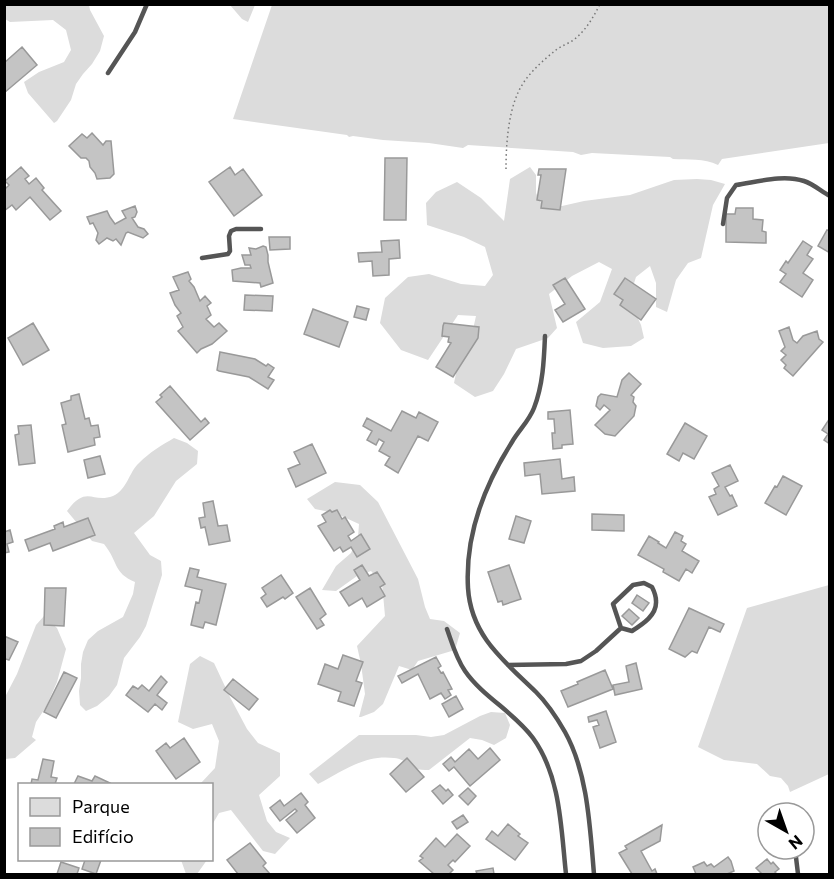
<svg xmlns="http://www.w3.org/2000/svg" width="834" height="879" viewBox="0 0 834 879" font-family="Commissioner,sans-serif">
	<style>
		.green { fill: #dcdcdc }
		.building { fill: #c4c4c4; stroke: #999; stroke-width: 1.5 }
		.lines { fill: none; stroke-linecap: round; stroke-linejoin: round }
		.path { stroke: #777; stroke-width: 1.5; stroke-dasharray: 1.5 3; stroke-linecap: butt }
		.lane { stroke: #555; stroke-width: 4.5 }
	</style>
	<rect width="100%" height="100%" fill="#fff"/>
	<path class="green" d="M 4,5 L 89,5 L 90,10 L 104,36 L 100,51 L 92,64 L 83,74 L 76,84 L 71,100 L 57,121 L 54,123 L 28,93 L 24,82 L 39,72 L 64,62 L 71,50 L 66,30 L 53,20 L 10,22 L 5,19 Z
		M 230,5 L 255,5 L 248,22 L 242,19 Z
		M 272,5 L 829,5 L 829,143 L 722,159 L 718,165 C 704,158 688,160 673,159 L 670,157 L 592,153 L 581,155 L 573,152 L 468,145 L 463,148 L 429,143 L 383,140 L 353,136 L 349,137 L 347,135 L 233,119 Z
		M 530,167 L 536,175 L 536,193 L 543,207 L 562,206 L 584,201 L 630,195 L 674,180 L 697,179 L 711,180 L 725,184 L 713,205 L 701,258 L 688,263 L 676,280 L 667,312 L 656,307 L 656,283 L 650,266 L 636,277 L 629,299 L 641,325 L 644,338 L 631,346 L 603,348 L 583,343 L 576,322 L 600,302 L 612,269 L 599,262 L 572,276 L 549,294 L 557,328 L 548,338 L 516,349 L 504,374 L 493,391 L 475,397 L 454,383 L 458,364 L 472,334 L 476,316 L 458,315 L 428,360 L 401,350 L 380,323 L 385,298 L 408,277 L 429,274 L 461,284 L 485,286 L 493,275 L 485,247 L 464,237 L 427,225 L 426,203 L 436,192 L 457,182 L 481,198 L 504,221 L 510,179 Z
		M 174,438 L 187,443 L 198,451 L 197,464 L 176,481 L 154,516 L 134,533 L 150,555 L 161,561 L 162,575 L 146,626 L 140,637 L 124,658 L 117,685 L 109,696 L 97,706 L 86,711 L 80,705 L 79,691 L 81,678 L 81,664 L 83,652 L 88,640 L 98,631 L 123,617 L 133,594 L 135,582 C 113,573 118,561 104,544 L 92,541 L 67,511 C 87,484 92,504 113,496 C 127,490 129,472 139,463 C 150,452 162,445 174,438 Z
		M 335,482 L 360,485 L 378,502 L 418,579 L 425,607 L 430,619 L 444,621 L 460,633 L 455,650 L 418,661 L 412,670 L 399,666 L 383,704 L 374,712 L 361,717 L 359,717 L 365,694 L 361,664 L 357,646 L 385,616 L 382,583 L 371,571 L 357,576 L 336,591 L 322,590 L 336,566 L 351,553 L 358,537 L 359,524 L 335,513 L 315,509 L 307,499 Z
		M 829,585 L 829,774 L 790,792 L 788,786 L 781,778 L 770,776 L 757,764 L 724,760 L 698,747 L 747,608 Z
		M 44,616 L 57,628 L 66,649 L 57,682 L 46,707 L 36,722 L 32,737 L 36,740 L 15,758 L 5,759 L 5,697 L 17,674 L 36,625 Z
		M 200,656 L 214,663 L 230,697 L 247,729 L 258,743 L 280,753 L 280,776 L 259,795 L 267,821 L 276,832 L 290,838 L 275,854 L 263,851 L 231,810 L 219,813 L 212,825 L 212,784 L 198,784 L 201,783 L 215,768 L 219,741 L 212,724 L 193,729 L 178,722 L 190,664 Z
		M 491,712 L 505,713 L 510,725 L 506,738 L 494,745 L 482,740 L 470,738 L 429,770 C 424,770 419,770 415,768 C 407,764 404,759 394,758 C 364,754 342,772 318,784 L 309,774 L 359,735 L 416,735 L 431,737 L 444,735 L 480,716 Z
		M 181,860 L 207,860 L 197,874 L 186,874 Z"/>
	<path class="building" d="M 22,47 L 37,65 L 4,93 L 4,63 Z
		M 92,133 L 103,145 L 106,141 L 111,141 L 114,174 L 110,178 L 97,179 L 95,173 L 90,167 L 89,161 L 86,158 L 81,158 L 69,146 L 82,134 L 87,138 Z
		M 385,158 L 407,158 L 406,220 L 384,220 Z
		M 21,167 L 29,176 L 25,179 L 29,184 L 36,178 L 44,188 L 42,190 L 61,211 L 50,220 L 30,197 L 16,210 L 12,205 L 4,211 L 4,190 L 9,185 L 5,181 Z
		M 230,167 L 235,175 L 243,169 L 262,195 L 234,216 L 209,182 Z
		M 539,169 L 566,169 L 560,210 L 541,208 L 542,201 L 537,200 L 541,175 L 538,175 Z
		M 135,206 L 137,212 L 135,217 L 132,218 L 138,227 L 144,229 L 148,234 L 143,238 L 128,232 L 126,233 L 121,245 L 116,239 L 113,241 L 107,238 L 99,244 L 96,240 L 98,233 L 93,223 L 90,224 L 87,217 L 107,211 L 110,217 L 115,224 L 126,218 L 122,211 Z
		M 736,208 L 753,208 L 753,219 L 763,220 L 762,231 L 766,232 L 766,243 L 726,242 L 726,214 L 735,214 Z
		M 827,230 L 830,231 L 830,253 L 818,246 Z
		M 269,237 L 290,237 L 290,249 L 270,250 Z
		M 399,240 L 400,258 L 389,259 L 389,275 L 373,276 L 372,261 L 359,262 L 358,253 L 382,252 L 381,241 Z
		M 803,241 L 812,247 L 807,255 L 813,259 L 803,273 L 813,280 L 802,297 L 780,282 L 786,274 L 780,270 L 786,261 L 788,263 Z
		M 263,246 L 266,247 L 268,255 L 268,262 L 273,283 L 261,287 L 260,283 L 233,281 L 232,270 L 241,268 L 251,268 L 250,265 L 245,265 L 242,255 L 251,255 L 249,248 L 256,249 Z
		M 188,272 L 191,279 L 189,281 L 194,287 L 200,301 L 205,296 L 211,303 L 207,306 L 211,315 L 206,319 L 214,327 L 219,323 L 227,331 L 212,344 L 201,349 L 197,353 L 178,331 L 183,327 L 177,316 L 181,313 L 175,305 L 170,293 L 179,290 L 173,277 Z
		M 565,278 L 585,309 L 563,322 L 555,310 L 565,304 L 553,285 Z
		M 625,278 L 656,299 L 641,320 L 620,305 L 623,300 L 614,294 Z
		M 245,295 L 273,296 L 272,311 L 244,310 Z
		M 357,306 L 369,309 L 366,320 L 354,317 Z
		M 313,309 L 348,322 L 339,347 L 304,334 Z
		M 33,323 L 49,350 L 23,365 L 8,338 Z
		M 444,323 L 479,327 L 478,338 L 453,377 L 436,367 L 451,343 L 448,342 L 449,337 L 442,336 L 443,326 Z
		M 789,327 L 793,340 L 797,343 L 803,336 L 817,331 L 819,339 L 823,342 L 793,376 L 784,368 L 786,365 L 781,360 L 786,355 L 781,351 L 785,347 L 779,331 Z
		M 220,352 L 255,359 L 266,366 L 268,364 L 274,368 L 268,377 L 274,380 L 268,389 L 249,377 L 219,371 L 217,370 Z
		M 629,373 L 641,384 L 631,395 L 634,397 L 633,402 L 636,406 L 634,416 L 615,436 L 605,434 L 595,425 L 610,410 L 604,405 L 600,410 L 596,406 L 598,397 L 601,394 L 617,397 L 622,380 Z
		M 170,386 L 201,422 L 205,418 L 209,423 L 190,440 L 156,402 L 162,397 L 160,395 Z
		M 79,394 L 85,419 L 89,418 L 91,426 L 98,425 L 100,437 L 94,438 L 95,445 L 68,452 L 62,425 L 66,424 L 61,403 L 71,400 L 71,396 Z
		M 570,410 L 573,444 L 562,445 L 562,448 L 553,449 L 552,433 L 555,433 L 554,419 L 548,419 L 548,412 Z
		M 402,411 L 416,418 L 419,412 L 438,422 L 428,441 L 418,436 L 398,473 L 385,465 L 390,457 L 379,451 L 384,442 L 379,439 L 376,445 L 367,440 L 372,431 L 363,426 L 367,418 L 391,431 Z
		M 830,418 L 830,444 L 824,440 L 828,434 L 822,430 Z
		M 685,423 L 707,436 L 694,459 L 683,453 L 679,461 L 667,454 Z
		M 31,425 L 35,463 L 19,465 L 15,435 L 19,434 L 18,426 Z
		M 312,444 L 326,473 L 296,487 L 288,469 L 300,464 L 294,452 Z
		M 100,456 L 105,474 L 88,478 L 84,460 Z
		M 560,459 L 562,479 L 574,477 L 575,491 L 542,494 L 540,474 L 525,476 L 524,463 Z
		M 730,465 L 738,481 L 725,487 L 730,496 L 732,495 L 737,506 L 718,515 L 709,497 L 716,494 L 714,489 L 719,486 L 712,473 Z
		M 783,476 L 802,486 L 786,515 L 765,503 L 775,486 L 777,487 Z
		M 213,501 L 218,526 L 227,525 L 230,541 L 209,545 L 205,527 L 201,528 L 199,518 L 205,517 L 203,503 Z
		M 330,510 L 332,512 L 337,510 L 342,519 L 345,517 L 354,532 L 348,536 L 351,541 L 361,534 L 370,549 L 357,557 L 351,547 L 343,552 L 340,547 L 334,551 L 318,526 L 326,522 L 322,515 Z
		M 592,514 L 624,515 L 624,531 L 592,530 Z
		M 516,516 L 531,521 L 524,543 L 509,539 Z
		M 88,518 L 95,535 L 53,551 L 50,543 L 29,551 L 25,540 L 55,529 L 54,526 L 63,522 L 64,527 Z
		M 10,530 L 13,542 L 7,544 L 9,552 L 4,553 L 4,532 Z
		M 675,532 L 683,536 L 681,541 L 686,544 L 682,551 L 699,561 L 692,573 L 686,569 L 679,581 L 663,572 L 664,569 L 638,555 L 649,536 L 659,542 L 658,543 L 666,548 Z
		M 362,565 L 369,576 L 377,572 L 385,584 L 380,587 L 385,596 L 367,607 L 362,598 L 349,606 L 340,592 L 360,580 L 354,570 Z
		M 509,565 L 521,599 L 503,605 L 502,601 L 498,602 L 488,572 Z
		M 190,568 L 199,570 L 197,577 L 226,584 L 216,625 L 205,622 L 203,628 L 191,625 L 196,602 L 199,603 L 202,590 L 185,586 Z
		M 281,575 L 293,593 L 285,599 L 283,597 L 267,607 L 261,598 L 266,594 L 262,588 Z
		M 45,588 L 66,588 L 64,626 L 44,625 Z
		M 310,588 L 326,614 L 320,619 L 324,625 L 317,629 L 296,597 Z
		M 637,595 L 649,603 L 643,611 L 632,603 Z
		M 689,608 L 724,624 L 720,632 L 709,627 L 697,653 L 692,651 L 685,657 L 669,649 Z
		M 629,609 L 639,618 L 632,625 L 622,616 Z
		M 4,636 L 18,642 L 9,660 L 6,659 L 4,661 Z
		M 343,655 L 363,662 L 356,681 L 362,683 L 354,706 L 338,701 L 341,692 L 318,684 L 325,664 L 338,669 Z
		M 436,657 L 441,666 L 438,668 L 441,673 L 443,672 L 452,689 L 448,690 L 451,695 L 445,699 L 441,693 L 430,699 L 418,674 L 402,683 L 398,676 Z
		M 636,663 L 642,689 L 615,695 L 613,685 L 629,682 L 626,666 Z
		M 605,670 L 613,689 L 568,707 L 561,691 L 578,684 L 577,682 Z
		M 64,672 L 77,678 L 56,718 L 44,712 Z
		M 161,676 L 167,682 L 157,695 L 167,703 L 162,710 L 155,704 L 148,712 L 126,695 L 133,686 L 138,689 L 142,685 L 149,691 Z
		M 233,679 L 258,699 L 249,710 L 224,690 Z
		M 456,696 L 463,709 L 449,717 L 442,704 Z
		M 606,711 L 616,742 L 600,748 L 593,727 L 599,725 L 597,720 L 589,722 L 588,717 Z
		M 184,738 L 200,762 L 176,779 L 156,751 L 166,743 L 170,748 Z
		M 490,748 L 500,760 L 470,786 L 454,767 L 449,771 L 443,764 L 451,757 L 455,762 L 469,749 L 478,759 Z
		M 407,758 L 424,777 L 406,792 L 390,774 Z
		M 43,759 L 54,761 L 51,777 L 57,778 L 55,784 L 31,784 L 32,779 L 38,780 Z
		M 78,776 L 92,781 L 95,776 L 110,783 L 109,784 L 74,784 Z
		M 440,785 L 446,791 L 448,789 L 453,795 L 443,804 L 432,791 Z
		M 468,788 L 476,796 L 468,805 L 459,796 Z
		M 301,793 L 308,802 L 305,805 L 315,818 L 297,833 L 286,820 L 297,811 L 295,809 L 280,821 L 270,808 L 280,800 L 284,806 Z
		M 463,815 L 468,822 L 457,829 L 452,822 Z
		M 508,824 L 520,834 L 518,836 L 528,843 L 515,860 L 486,839 L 492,831 L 498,836 Z
		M 662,825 L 660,841 L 641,851 L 652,871 L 655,869 L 657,874 L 632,874 L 619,853 L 627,849 L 625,846 Z
		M 457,834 L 470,846 L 455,862 L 453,860 L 448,865 L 453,870 L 449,874 L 434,874 L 419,861 L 423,858 L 420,856 L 436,838 L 445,847 Z
		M 250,843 L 266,863 L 263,866 L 270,874 L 238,874 L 227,860 Z
		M 728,857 L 731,861 L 734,871 L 727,874 L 696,874 L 693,867 L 704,862 L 707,866 L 711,864 L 714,867 Z
		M 767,859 L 771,864 L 773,862 L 779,869 L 775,872 L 777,874 L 762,874 L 756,868 Z
		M 85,860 L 101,860 L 96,874 L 82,869 Z
		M 61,862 L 79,868 L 77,874 L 57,874 Z
		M 493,868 L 494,874 L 477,874 L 476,871 Z"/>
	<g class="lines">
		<path class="path" d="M 506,169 C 506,146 508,116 517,95 C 524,77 541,62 556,50 C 561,46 567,44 572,41 C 585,32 593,18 600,4"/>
		<path class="lane" d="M 108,73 L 135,32 L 147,4
			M 723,224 L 727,198 L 736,185 C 757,182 783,174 804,181 C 813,184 821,191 830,196
			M 202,258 L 228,254 L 230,251 L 229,236 L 231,231 L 236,229 L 261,229
			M 545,336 C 544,360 543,385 534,408 C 529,421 519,430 512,442 C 484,486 465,536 468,588 C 471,636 504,661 536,692 C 548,704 557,718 565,732 C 588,773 590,829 594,874
			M 644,583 L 652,587 C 654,591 656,597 656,601 C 657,615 643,624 632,631 L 621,628 L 613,604 L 633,585 Z
			M 447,629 C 452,643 456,658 465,671 C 483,697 514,712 533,738 C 561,777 561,829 566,874
			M 508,665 L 566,664 L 581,661 L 596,651 L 621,628
			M 782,808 L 784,813
			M 795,849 L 798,874"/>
	</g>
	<rect width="834" height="879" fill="none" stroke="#000000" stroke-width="12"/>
	<rect x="18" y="783" width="195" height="78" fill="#ffffff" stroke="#999999" stroke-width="1.5"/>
	<rect x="30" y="798" width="30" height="18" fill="#dcdcdc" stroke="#999999" stroke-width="1.5"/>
	<text x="72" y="813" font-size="18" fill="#000000">Parque</text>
	<rect x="30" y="828" width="30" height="18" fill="#c4c4c4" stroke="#999999" stroke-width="1.5"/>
	<text x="72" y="843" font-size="18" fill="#000000">Edifício</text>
	<g transform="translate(786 831) rotate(140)"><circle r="28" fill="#ffffff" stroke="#999999" stroke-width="1.5"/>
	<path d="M0-4.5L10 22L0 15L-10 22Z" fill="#000000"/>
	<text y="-9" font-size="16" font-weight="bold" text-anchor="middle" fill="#000000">N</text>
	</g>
</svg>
